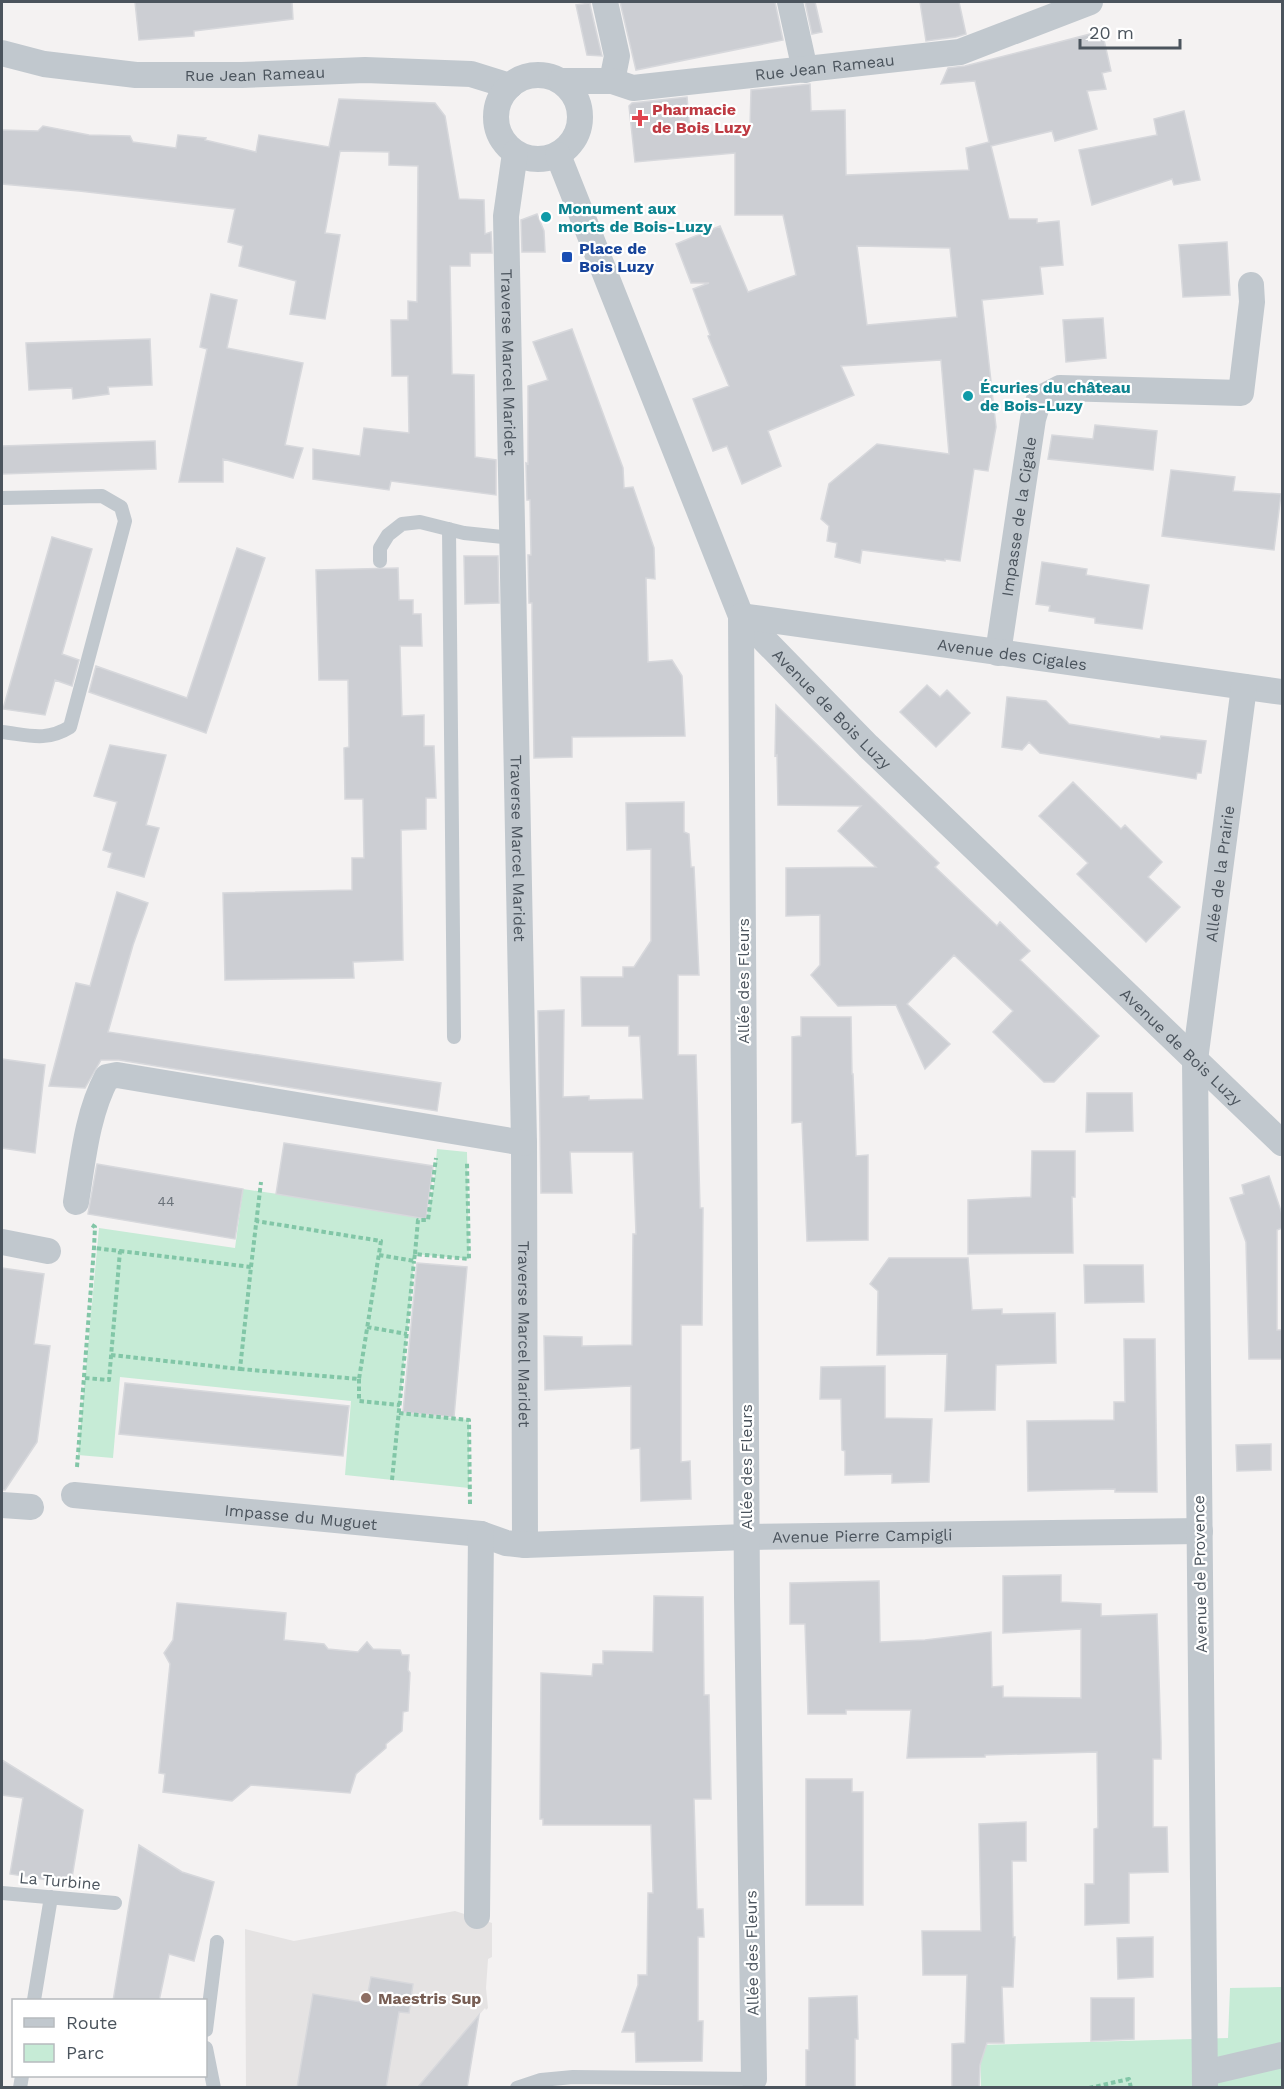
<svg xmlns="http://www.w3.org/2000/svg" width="1284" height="2089" viewBox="0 0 1284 2089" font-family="'Work Sans',sans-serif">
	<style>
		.education { fill: #e5e3e3 }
		.green { fill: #c6ebd6 }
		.building { fill: #ccced3; stroke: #d7d8dc; stroke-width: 1.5; fill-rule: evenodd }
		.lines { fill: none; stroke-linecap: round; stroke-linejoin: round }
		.path { stroke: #82c6a7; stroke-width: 4; stroke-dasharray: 4.5 3; stroke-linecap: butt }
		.service { stroke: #c1c8ce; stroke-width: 14 }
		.minor { stroke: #c1c8ce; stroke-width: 26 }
		.health-dot { fill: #e0444e; stroke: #fff; stroke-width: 2 }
		.culture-dot { fill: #0f9aa8; stroke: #fff; stroke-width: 2 }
		.transit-dot { fill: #1a4fb4; stroke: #fff; stroke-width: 2 }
		.education-dot { fill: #8d6e63; stroke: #fff; stroke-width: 2 }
		.labels { text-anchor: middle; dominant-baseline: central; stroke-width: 4.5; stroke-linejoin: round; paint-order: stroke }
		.number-label { font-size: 14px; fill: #6b727a }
		.street-label { font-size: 16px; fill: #4b545d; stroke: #fff }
		.health-label { font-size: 16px; font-weight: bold; fill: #be3a42; stroke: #fff; text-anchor: start }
		.culture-label { font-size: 16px; font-weight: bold; fill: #0d838f; stroke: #fff; text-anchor: start }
		.transit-label { font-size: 16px; font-weight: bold; fill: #164399; stroke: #fff; text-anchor: start }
		.education-label { font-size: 16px; font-weight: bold; fill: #785e54; stroke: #fff; text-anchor: start }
	</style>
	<rect width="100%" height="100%" fill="#f4f2f2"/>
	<path class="education" d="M 455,1911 L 492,1923 L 492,1957 L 488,1959 L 486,1988 L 488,2008 L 486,2010 L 485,2008 L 434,2068 L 438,2087 L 246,2087 L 245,1929 L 294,1941 Z"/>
	<path class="green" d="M 437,1149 L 467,1152 L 469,1259 L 415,1254 L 399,1412 L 469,1420 L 469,1488 L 345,1475 L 351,1401 L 120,1377 L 113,1458 L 78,1455 L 99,1228 L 235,1248 L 243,1189 L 427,1216 L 434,1185 Z
		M 1282,1987 L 1282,2087 L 981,2087 L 980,2045 L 1228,2038 L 1230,1988 Z"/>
	<path class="building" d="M 135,2 L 292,2 L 293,19 L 194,31 L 194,36 L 139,40 Z
		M 620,2 L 775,2 L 783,40 L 636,70 Z
		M 805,2 L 815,2 L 822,32 L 812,34 Z
		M 920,2 L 959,2 L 966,34 L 956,37 L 926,41 Z
		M 590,3 L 590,5 L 602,56 L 587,55 L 576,5 Z
		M 1102,31 L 1111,71 L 1102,73 L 1106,89 L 1087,91 L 1097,129 L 1055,141 L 1052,131 L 991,146 L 1009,219 L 1037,219 L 1037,223 L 1059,221 L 1063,265 L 1040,267 L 1043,294 L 982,300 L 996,427 L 988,471 L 974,469 L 960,561 L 945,559 L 945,561 L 862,550 L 860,563 L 835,557 L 837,543 L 827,541 L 829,526 L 821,519 L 829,484 L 877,444 L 949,454 L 941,360 L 841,366 L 854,395 L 768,431 L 781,466 L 742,484 L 727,446 L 713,451 L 693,399 L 729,386 L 708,336 L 710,335 L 693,289 L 709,283 L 691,283 L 676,244 L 720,226 L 748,292 L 796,275 L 783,215 L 735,215 L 735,153 L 635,162 L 629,106 L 632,103 L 687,97 L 690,131 L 736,132 L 736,128 L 750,127 L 751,90 L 810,84 L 811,111 L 845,110 L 846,175 L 969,170 L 966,148 L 989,142 L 975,81 L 941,84 L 948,68 L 965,66 ZM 857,246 L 950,248 L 957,317 L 867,325 Z
		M 339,99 L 435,103 L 445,116 L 459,199 L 484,200 L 485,234 L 491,232 L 492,253 L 470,253 L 470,266 L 450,266 L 452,374 L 474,375 L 475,457 L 496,460 L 496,495 L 391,481 L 389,490 L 313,479 L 313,449 L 360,456 L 364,428 L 409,433 L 408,376 L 392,376 L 391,320 L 408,320 L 408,301 L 417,302 L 418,166 L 389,165 L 389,152 L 340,151 L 325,233 L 340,235 L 325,319 L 290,314 L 296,281 L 239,266 L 243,246 L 228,242 L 235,209 L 79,191 L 2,184 L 2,130 L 38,131 L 43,126 L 89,135 L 130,136 L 133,142 L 176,148 L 178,135 L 206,138 L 205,140 L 256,152 L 259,135 L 329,147 Z
		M 1184,111 L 1200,180 L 1174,185 L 1172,179 L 1092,205 L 1079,150 L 1157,135 L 1154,119 Z
		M 537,214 L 544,231 L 545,252 L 522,252 L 521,220 Z
		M 1227,242 L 1230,295 L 1183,297 L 1179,245 Z
		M 211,294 L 237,300 L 227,348 L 303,363 L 285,445 L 303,448 L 293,478 L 223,459 L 223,482 L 179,482 L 207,349 L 200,347 Z
		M 1103,318 L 1106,358 L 1066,362 L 1063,320 Z
		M 572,329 L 623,468 L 624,488 L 633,487 L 654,548 L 655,579 L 646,578 L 648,662 L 672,660 L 682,676 L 685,736 L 572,737 L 572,757 L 534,758 L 532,617 L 532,603 L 529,603 L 528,555 L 531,555 L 530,500 L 527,500 L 526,463 L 528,464 L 528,386 L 548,380 L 533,342 Z
		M 150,339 L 152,385 L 108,387 L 109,394 L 73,399 L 72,388 L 29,390 L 26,343 Z
		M 1095,425 L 1157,431 L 1153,470 L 1048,459 L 1052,435 L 1093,439 Z
		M 155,441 L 156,469 L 2,474 L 2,446 Z
		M 1171,470 L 1235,477 L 1233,491 L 1281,494 L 1274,550 L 1162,536 Z
		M 52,537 L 92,549 L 62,654 L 79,660 L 72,686 L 55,680 L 45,715 L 3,709 Z
		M 237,548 L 265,558 L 206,733 L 89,692 L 96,666 L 187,698 Z
		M 464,556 L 498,556 L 499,603 L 465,604 Z
		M 1042,562 L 1087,569 L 1086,575 L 1149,585 L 1142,629 L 1095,623 L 1095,618 L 1049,611 L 1050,606 L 1036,604 Z
		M 398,568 L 399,600 L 413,600 L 413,614 L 421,614 L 422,646 L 400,646 L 402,716 L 424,715 L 424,746 L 434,746 L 436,798 L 426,798 L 426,829 L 401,830 L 403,960 L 353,962 L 354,978 L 225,980 L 223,893 L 352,890 L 352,858 L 364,858 L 363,799 L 345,799 L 344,748 L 349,747 L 348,680 L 319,680 L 316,570 Z
		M 927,685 L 940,697 L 947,690 L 970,713 L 936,747 L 900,712 Z
		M 1007,697 L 1046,701 L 1069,724 L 1160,739 L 1161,736 L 1206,741 L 1201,773 L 1197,773 L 1196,779 L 1040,753 L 1029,742 L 1022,750 L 1002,747 Z
		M 776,705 L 939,863 L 935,867 L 997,926 L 1000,922 L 1030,951 L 1020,960 L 1099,1036 L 1054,1082 L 1044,1082 L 993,1032 L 1013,1011 L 954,955 L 907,1004 L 950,1044 L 925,1069 L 896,1005 L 838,1006 L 811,975 L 820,965 L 820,915 L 786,916 L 786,868 L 876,867 L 838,831 L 861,806 L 778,805 L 777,755 L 775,756 Z
		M 110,745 L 166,755 L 146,825 L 159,828 L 144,877 L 108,867 L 112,853 L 103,850 L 117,802 L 94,796 Z
		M 1073,782 L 1121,829 L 1125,825 L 1162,862 L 1148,877 L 1180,907 L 1146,942 L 1077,874 L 1088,863 L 1039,816 Z
		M 684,802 L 684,832 L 689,834 L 691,867 L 694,867 L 699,975 L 678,975 L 678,1055 L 696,1055 L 700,1208 L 703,1208 L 702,1325 L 681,1325 L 681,1462 L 690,1461 L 691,1499 L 641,1501 L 640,1448 L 631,1449 L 631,1386 L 545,1390 L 544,1336 L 582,1337 L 582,1346 L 632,1345 L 633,1234 L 636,1234 L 633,1152 L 570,1152 L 572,1193 L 541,1193 L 538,1011 L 564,1010 L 563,1097 L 589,1096 L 589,1100 L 643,1099 L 640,1036 L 629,1036 L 629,1026 L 582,1026 L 581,977 L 623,977 L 623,967 L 634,967 L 651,941 L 651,849 L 627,850 L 626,803 Z
		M 117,892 L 148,903 L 133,945 L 108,1032 L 441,1083 L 437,1111 L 119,1060 L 101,1060 L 85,1088 L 49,1086 L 76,983 L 90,986 Z
		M 801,1017 L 851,1017 L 852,1074 L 853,1074 L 856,1156 L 868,1155 L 868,1240 L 807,1241 L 802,1122 L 792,1123 L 792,1037 L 801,1036 Z
		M 2,1059 L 45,1065 L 35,1153 L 2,1148 Z
		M 1087,1093 L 1132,1093 L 1133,1131 L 1086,1132 Z
		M 284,1143 L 433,1166 L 426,1219 L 276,1194 Z
		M 1032,1151 L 1075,1151 L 1075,1197 L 1072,1197 L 1073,1253 L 968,1254 L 968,1200 L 1031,1197 Z
		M 97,1164 L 243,1189 L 235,1239 L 88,1214 Z
		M 1269,1176 L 1282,1214 L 1282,1228 L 1277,1230 L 1277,1330 L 1282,1330 L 1282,1359 L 1249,1359 L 1246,1242 L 1230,1198 L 1244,1194 L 1242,1185 Z
		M 889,1258 L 968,1258 L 972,1310 L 1002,1309 L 1002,1314 L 1055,1313 L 1056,1363 L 996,1365 L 995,1410 L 945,1411 L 947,1354 L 877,1355 L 878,1291 L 870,1284 Z
		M 417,1263 L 467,1267 L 454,1417 L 403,1412 Z
		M 1084,1265 L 1143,1265 L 1144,1302 L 1085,1303 Z
		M 2,1268 L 44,1274 L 34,1344 L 50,1346 L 37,1442 L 5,1490 L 2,1490 Z
		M 1124,1339 L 1155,1339 L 1157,1492 L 1115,1492 L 1115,1489 L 1028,1491 L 1027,1421 L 1114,1420 L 1114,1402 L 1125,1402 Z
		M 885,1366 L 885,1418 L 932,1419 L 929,1482 L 892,1483 L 892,1474 L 845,1475 L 845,1451 L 842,1450 L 841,1399 L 820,1399 L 821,1367 Z
		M 125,1383 L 349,1406 L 343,1456 L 119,1434 Z
		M 1271,1444 L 1271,1470 L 1237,1471 L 1236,1445 Z
		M 1061,1575 L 1061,1602 L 1101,1604 L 1101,1616 L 1157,1614 L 1161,1742 L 1161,1759 L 1153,1759 L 1153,1827 L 1167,1827 L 1168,1872 L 1129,1873 L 1129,1923 L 1085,1925 L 1085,1884 L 1094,1884 L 1094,1829 L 1098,1828 L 1097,1752 L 985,1755 L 985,1757 L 907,1758 L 911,1710 L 846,1710 L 846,1714 L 808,1714 L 805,1624 L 790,1624 L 790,1583 L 879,1581 L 880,1642 L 925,1640 L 991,1632 L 992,1687 L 1003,1686 L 1003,1697 L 1081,1698 L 1081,1629 L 1003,1633 L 1003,1576 Z
		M 654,1596 L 703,1597 L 704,1695 L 709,1695 L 711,1799 L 694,1799 L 697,1909 L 703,1909 L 704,1937 L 698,1937 L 698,2021 L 703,2021 L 702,2061 L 636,2062 L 635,2032 L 622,2032 L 638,1985 L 638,1975 L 647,1975 L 648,1893 L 653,1893 L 651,1825 L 543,1825 L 543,1819 L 540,1819 L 541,1673 L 592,1676 L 593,1664 L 603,1664 L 603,1651 L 653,1652 Z
		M 177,1603 L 286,1613 L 284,1640 L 324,1644 L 328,1649 L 358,1652 L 367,1642 L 373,1649 L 400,1650 L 402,1655 L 409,1655 L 408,1670 L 410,1673 L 408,1711 L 403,1712 L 402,1731 L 386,1744 L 386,1748 L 356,1774 L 350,1793 L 251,1785 L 232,1801 L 163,1792 L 165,1774 L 159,1773 L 170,1664 L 164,1653 L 173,1640 Z
		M 2,1760 L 83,1810 L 71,1884 L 10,1874 L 23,1798 L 2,1795 Z
		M 806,1779 L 852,1779 L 852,1792 L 863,1792 L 863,1905 L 806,1905 Z
		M 1026,1822 L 1026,1861 L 1012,1861 L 1013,1937 L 1015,1937 L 1013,1987 L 1002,1987 L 1004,2043 L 987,2043 L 980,2065 L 979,2088 L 952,2088 L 952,2044 L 965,2043 L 967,1975 L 923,1975 L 922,1931 L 981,1931 L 979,1824 Z
		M 139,1845 L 182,1872 L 214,1882 L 194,1961 L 169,1954 L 159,2001 L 113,2001 Z
		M 1153,1937 L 1153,1977 L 1118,1979 L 1117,1938 Z
		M 371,1977 L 413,1984 L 409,2013 L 399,2012 L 386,2088 L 297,2088 L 313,1994 L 366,2003 Z
		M 857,1996 L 858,2039 L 855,2039 L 855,2088 L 806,2088 L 806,2050 L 809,2050 L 809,1998 Z
		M 1091,1998 L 1134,1998 L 1134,2039 L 1091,2041 Z
		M 479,2015 L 467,2088 L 417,2088 Z"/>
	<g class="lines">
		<path class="path" d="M 415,1254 L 418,1220 L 428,1220 L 436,1158
			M 379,1255 L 414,1261 L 415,1254 L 469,1259 L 467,1163
			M 251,1267 L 261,1182
			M 367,1327 L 407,1334
			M 111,1355 L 240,1369 L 251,1267 L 120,1251
			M 240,1369 L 359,1379 L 381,1241 L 256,1221
			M 85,1378 L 109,1380 L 120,1251 L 94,1248
			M 359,1379 L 359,1401 L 400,1405
			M 399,1413 L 469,1420 L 470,1504
			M 77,1467 L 94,1248 L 95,1227 L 92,1225
			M 392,1480 L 414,1261
			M 1089,2088 L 1129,2079 L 1131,2088"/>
		<path class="service" d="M 2,498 L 102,496 L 121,507 L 125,521 L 70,727 C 46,742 28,735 2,732
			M 449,529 L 454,1037
			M 380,561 L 380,548 L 388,535 L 402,524 L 420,522 L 464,533 L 513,538
			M 2,1893 L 115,1903
			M 34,2000 L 51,1897
			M 206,2030 L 217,1942
			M 206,2048 L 214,2088
			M 20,2088 L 22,2076
			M 517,2088 L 541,2080 L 573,2077 L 754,2079"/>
		<g class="minor">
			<path d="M 605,2 L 617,56 L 612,81"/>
			<path d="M 790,2 L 805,70"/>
			<path id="s1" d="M 2,53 L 44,64 L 136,75 L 242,75 L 365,70 L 471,74 L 510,86"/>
			<circle cx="538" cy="117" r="42"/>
			<path id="s2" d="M 561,81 L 612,81 L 633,88 L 960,52 L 1090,2"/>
			<path id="s3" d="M 515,153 L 506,216 L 524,1143 L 525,1545"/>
			<path id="s4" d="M 558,155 L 741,616 L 868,746 L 1282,1143"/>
			<path id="s5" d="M 998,653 L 1033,419 L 1039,399 L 1060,388 L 1241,393 L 1252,302 L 1251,285"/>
			<path d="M 76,1202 C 83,1160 87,1114 107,1077 L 117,1075 L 524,1143"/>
			<path d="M 2,1242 L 48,1251"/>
			<path id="s6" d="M 74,1495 L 481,1534 L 506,1543 L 525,1545 L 746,1537 L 1200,1531"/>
			<path d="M 2,1505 L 31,1507"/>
			<path d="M 477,1916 L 481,1534"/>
			<path d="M 1205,2073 L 1282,2055"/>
			<path id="s7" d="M 754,2079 L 747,1596 L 741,616 L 1282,692"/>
			<path id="s8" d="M 1205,2088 L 1195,1060 L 1244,687"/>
		</g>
	</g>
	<path class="health-dot" d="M637 109h6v6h6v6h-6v6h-6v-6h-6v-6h6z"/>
	<g class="culture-dot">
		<circle cx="546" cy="217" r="6"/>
		<circle cx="968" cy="396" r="6"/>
	</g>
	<rect class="transit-dot" x="561" y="251" width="12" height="12" rx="3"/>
	<circle class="education-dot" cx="366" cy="1998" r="6"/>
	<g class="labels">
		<g class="number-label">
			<text x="166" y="1201">44</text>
		</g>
		<g class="street-label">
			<text stroke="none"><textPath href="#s2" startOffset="266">Rue Jean Rameau</textPath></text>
			<text stroke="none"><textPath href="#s1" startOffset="255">Rue Jean Rameau</textPath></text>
			<text stroke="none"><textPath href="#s3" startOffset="210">Traverse Marcel Maridet</textPath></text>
			<text stroke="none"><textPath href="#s5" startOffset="138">Impasse de la Cigale</textPath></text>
			<text stroke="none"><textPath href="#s7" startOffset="1737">Avenue des Cigales</textPath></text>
			<text stroke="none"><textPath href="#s4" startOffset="626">Avenue de Bois Luzy</textPath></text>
			<text stroke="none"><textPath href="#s3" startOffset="696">Traverse Marcel Maridet</textPath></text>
			<text stroke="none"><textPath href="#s8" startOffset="1216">Allée de la Prairie</textPath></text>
			<text transform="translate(743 981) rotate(-90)">Allée des Fleurs</text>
			<text stroke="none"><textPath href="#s4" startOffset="1112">Avenue de Bois Luzy</textPath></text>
			<text stroke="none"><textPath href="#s3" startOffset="1182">Traverse Marcel Maridet</textPath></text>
			<text transform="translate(746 1467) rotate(-90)">Allée des Fleurs</text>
			<text stroke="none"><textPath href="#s6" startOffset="228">Impasse du Muguet</textPath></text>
			<text stroke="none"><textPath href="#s6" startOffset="792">Avenue Pierre Campigli</textPath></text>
			<text transform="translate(1200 1574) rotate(-91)">Avenue de Provence</text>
			<text transform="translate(60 1881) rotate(5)">La Turbine</text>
			<text transform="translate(752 1953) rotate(-91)">Allée des Fleurs</text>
		</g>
		<g class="health-label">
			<text x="652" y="109">Pharmacie<tspan x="652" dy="18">de Bois Luzy</tspan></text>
		</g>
		<g class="culture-label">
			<text x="558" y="208">Monument aux<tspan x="558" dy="18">morts de Bois-Luzy</tspan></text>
			<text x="980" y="387">Écuries du château<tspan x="980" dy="18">de Bois-Luzy</tspan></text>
		</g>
		<g class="transit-label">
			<text x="579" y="248">Place de<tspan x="579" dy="18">Bois Luzy</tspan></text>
		</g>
		<g class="education-label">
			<text x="378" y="1998">Maestris Sup</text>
		</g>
	</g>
	<rect width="1284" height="2089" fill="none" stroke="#4b545d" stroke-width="6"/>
	<rect x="12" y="1999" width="195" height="78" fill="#ffffff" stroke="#b7bbbe" stroke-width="1.5"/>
	<rect x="24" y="2018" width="30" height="9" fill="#c1c8ce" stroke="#b7bbbe" stroke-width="1.5"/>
	<text x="66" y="2029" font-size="18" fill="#4b545d">Route</text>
	<rect x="24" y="2044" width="30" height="18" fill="#c6ebd6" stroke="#b7bbbe" stroke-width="1.5"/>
	<text x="66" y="2059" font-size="18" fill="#4b545d">Parc</text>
	<path d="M1080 39v9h100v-9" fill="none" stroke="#4b545d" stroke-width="3"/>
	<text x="1089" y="39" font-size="18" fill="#4b545d" stroke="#ffffff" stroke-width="4.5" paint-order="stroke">20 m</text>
</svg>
